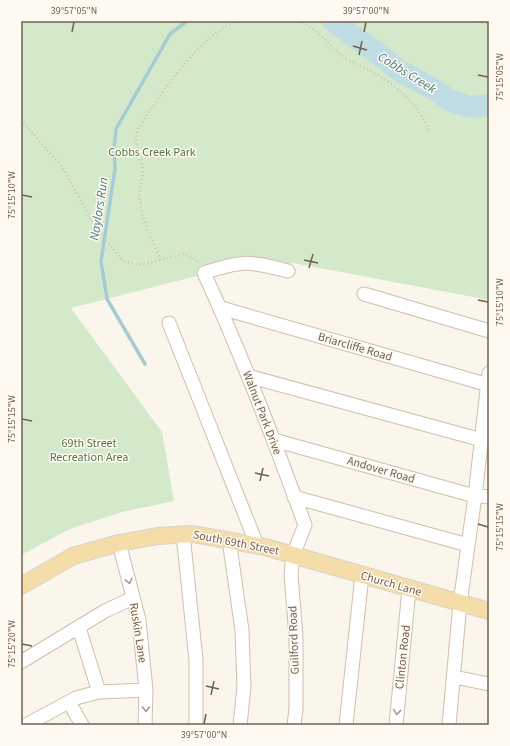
<svg xmlns="http://www.w3.org/2000/svg" width="510" height="746" viewBox="0 0 510 746" font-family="'Source Sans 3',sans-serif">
	<style>
		.green { fill: #d4e9ca }
		.lines { fill: none; stroke-linecap: round; stroke-linejoin: round }
		.stream { stroke: #a7cbd5; stroke-width: 3.5 }
		.river { stroke: #c0dde4; stroke-width: 22 }
		.minor-casing { stroke: #cdbfb1; stroke-width: 15 }
		.major-casing { stroke: #d8d2ce; stroke-width: 18 }
		.path { stroke: #d4bca7; stroke-width: 2; stroke-dasharray: 1 3; stroke-linecap: butt }
		.minor { stroke: #fff; stroke-width: 13 }
		.major { stroke: #f5dda9; stroke-width: 16 }
		.oneway { stroke: #a5978d }
		.ticks { fill: none; stroke: #755f4f; stroke-width: 1.5 }
		.labels { text-anchor: middle; dominant-baseline: central; stroke-width: 3; stroke-linejoin: round; paint-order: stroke }
		.park-label { font-size: 12px; fill: #547a48; stroke: #fefaf1 }
		.street-label { font-size: 12px; fill: #755f4f; stroke: #fefaf1 }
		.water-label { font-size: 13px; font-style: italic; fill: #4a7986; stroke: #fefaf1 }
		.neatline { fill: none; stroke: #755f4f; stroke-width: 1.5 }
		.ticks-label { font-size: 10px; text-anchor: middle; fill: #755f4f }
	</style>
	<rect width="100%" height="100%" fill="#fbf6eb"/>
	<path class="green" d="M 21,21 L 489,21 L 489,300 L 293,263 L 201,275 L 71,308 L 162,432 L 174,501 L 122,512 L 70,529 L 21,555 Z"/>
	<g class="lines">
		<path class="stream" d="M 145,364 L 107,299 L 101,261 L 115,169 L 114,148 L 116,129 L 170,34 L 187,21"/>
		<path class="river" d="M 333,21 L 383,57 L 398,70 L 432,88 L 451,101 L 471,107 L 489,105"/>
		<defs>
			<path id="minor" d="M 288,271 C 251,261 241,260 204,273 C 242,355 274,440 305,525 L 293,555 L 291,574 L 296,637 L 296,709 L 294,725
				M 364,294 L 489,331
				M 221,308 L 489,385
				M 169,323 L 257,545
				M 248,376 L 482,440
				M 274,440 L 471,495 L 489,497
				M 294,497 L 468,545
				M 183,534 L 196,660 L 196,725
				M 229,540 L 242,630 L 244,687 L 240,725
				M 119,543 L 139,620 L 146,690 L 145,725
				M 79,628 L 99,692
				M 21,662 L 105,611 L 133,598
				M 454,677 L 489,684
				M 69,702 L 82,725
				M 26,725 L 76,698 L 99,692 L 146,690
				M 346,725 L 362,575
				M 396,725 L 409,589
				M 449,725 L 460,603 L 475,496 L 489,373"/>
			<path id="major" d="M 21,586 L 73,556 L 119,543 L 158,536 L 193,534 L 265,547 L 489,611"/>
		</defs>
		<use href="#minor" class="minor-casing"/>
		<use href="#major" class="major-casing"/>
		<path class="path" d="M 299,21 C 320,29 328,46 344,57 C 352,62 361,66 369,70 C 399,88 416,100 430,133
			M 474,21 L 489,24
			M 21,120 L 63,168 L 95,227 L 123,261 L 142,265 L 183,254 L 195,259 L 198,263
			M 160,260 L 143,217 L 139,197 L 143,170 L 136,140 L 137,131 C 156,100 203,29 239,21"/>
		<use href="#minor" class="minor"/>
		<use href="#major" class="major"/>
	</g>
	<defs><path id="oneway-chevron" d="M-2-3.5L2.5 0L-2 3.5" fill="none" stroke-width="1.6" stroke-linecap="round" stroke-linejoin="round"/></defs>
	<g class="oneway">
		<use href="#oneway-chevron" transform="translate(129 581) rotate(76)"/>
		<use href="#oneway-chevron" transform="translate(146 709) rotate(91)"/>
		<use href="#oneway-chevron" transform="translate(397 712) rotate(96)"/>
	</g>
	<path class="ticks" d="M 72,32 L 74,22M 364,32 L 366,22M 353,46 L 367,50M 359,55 L 362,41M 478,75 L 488,77M 22,195 L 32,197M 304,260 L 318,263M 309,268 L 313,254M 478,300 L 488,302M 22,419 L 32,421M 255,473 L 269,476M 260,481 L 263,468M 478,524 L 488,527M 22,644 L 32,646M 206,686 L 219,689M 211,695 L 214,681M 204,724 L 206,714"/>
	<g class="labels">
		<g class="park-label">
			<text x="152" y="152">Cobbs Creek Park</text>
			<text x="89" y="443">69th Street<tspan x="89" dy="14">Recreation Area</tspan></text>
		</g>
		<g class="street-label">
			<text transform="translate(355 347) rotate(16)">Briarcliffe Road</text>
			<text transform="translate(262 413) rotate(69)">Walnut Park Drive</text>
			<text transform="translate(381 470) rotate(16)">Andover Road</text>
			<text transform="translate(236 543) rotate(11)">South 69th Street</text>
			<text transform="translate(391 584) rotate(16)">Church Lane</text>
			<text transform="translate(138 633) rotate(81)">Ruskin Lane</text>
			<text transform="translate(294 640) rotate(-92)">Guilford Road</text>
			<text transform="translate(403 657) rotate(-84)">Clinton Road</text>
		</g>
		<g class="water-label">
			<text transform="translate(407 73) rotate(32)">Cobbs Creek</text>
			<text transform="translate(99 209) rotate(-81)">Naylors Run</text>
		</g>
	</g>
	<rect width="510" height="746" fill="none" stroke="#fefaf1" stroke-width="44"/>
	<rect x="22" y="22" width="466" height="702" class="neatline"/>
	<g class="ticks-label">
		<text x="74" y="14">39°57'05"N</text>
		<text x="366" y="14">39°57'00"N</text>
		<text transform="translate(499 77) rotate(-90)" y="4">75°15'05"W</text>
		<text transform="translate(11 195) rotate(-90)" y="4">75°15'10"W</text>
		<text transform="translate(499 302) rotate(-90)" y="4">75°15'10"W</text>
		<text transform="translate(11 419) rotate(-90)" y="4">75°15'15"W</text>
		<text transform="translate(499 527) rotate(-90)" y="4">75°15'15"W</text>
		<text transform="translate(11 644) rotate(-90)" y="4">75°15'20"W</text>
		<text x="204" y="738">39°57'00"N</text>
	</g>
</svg>
